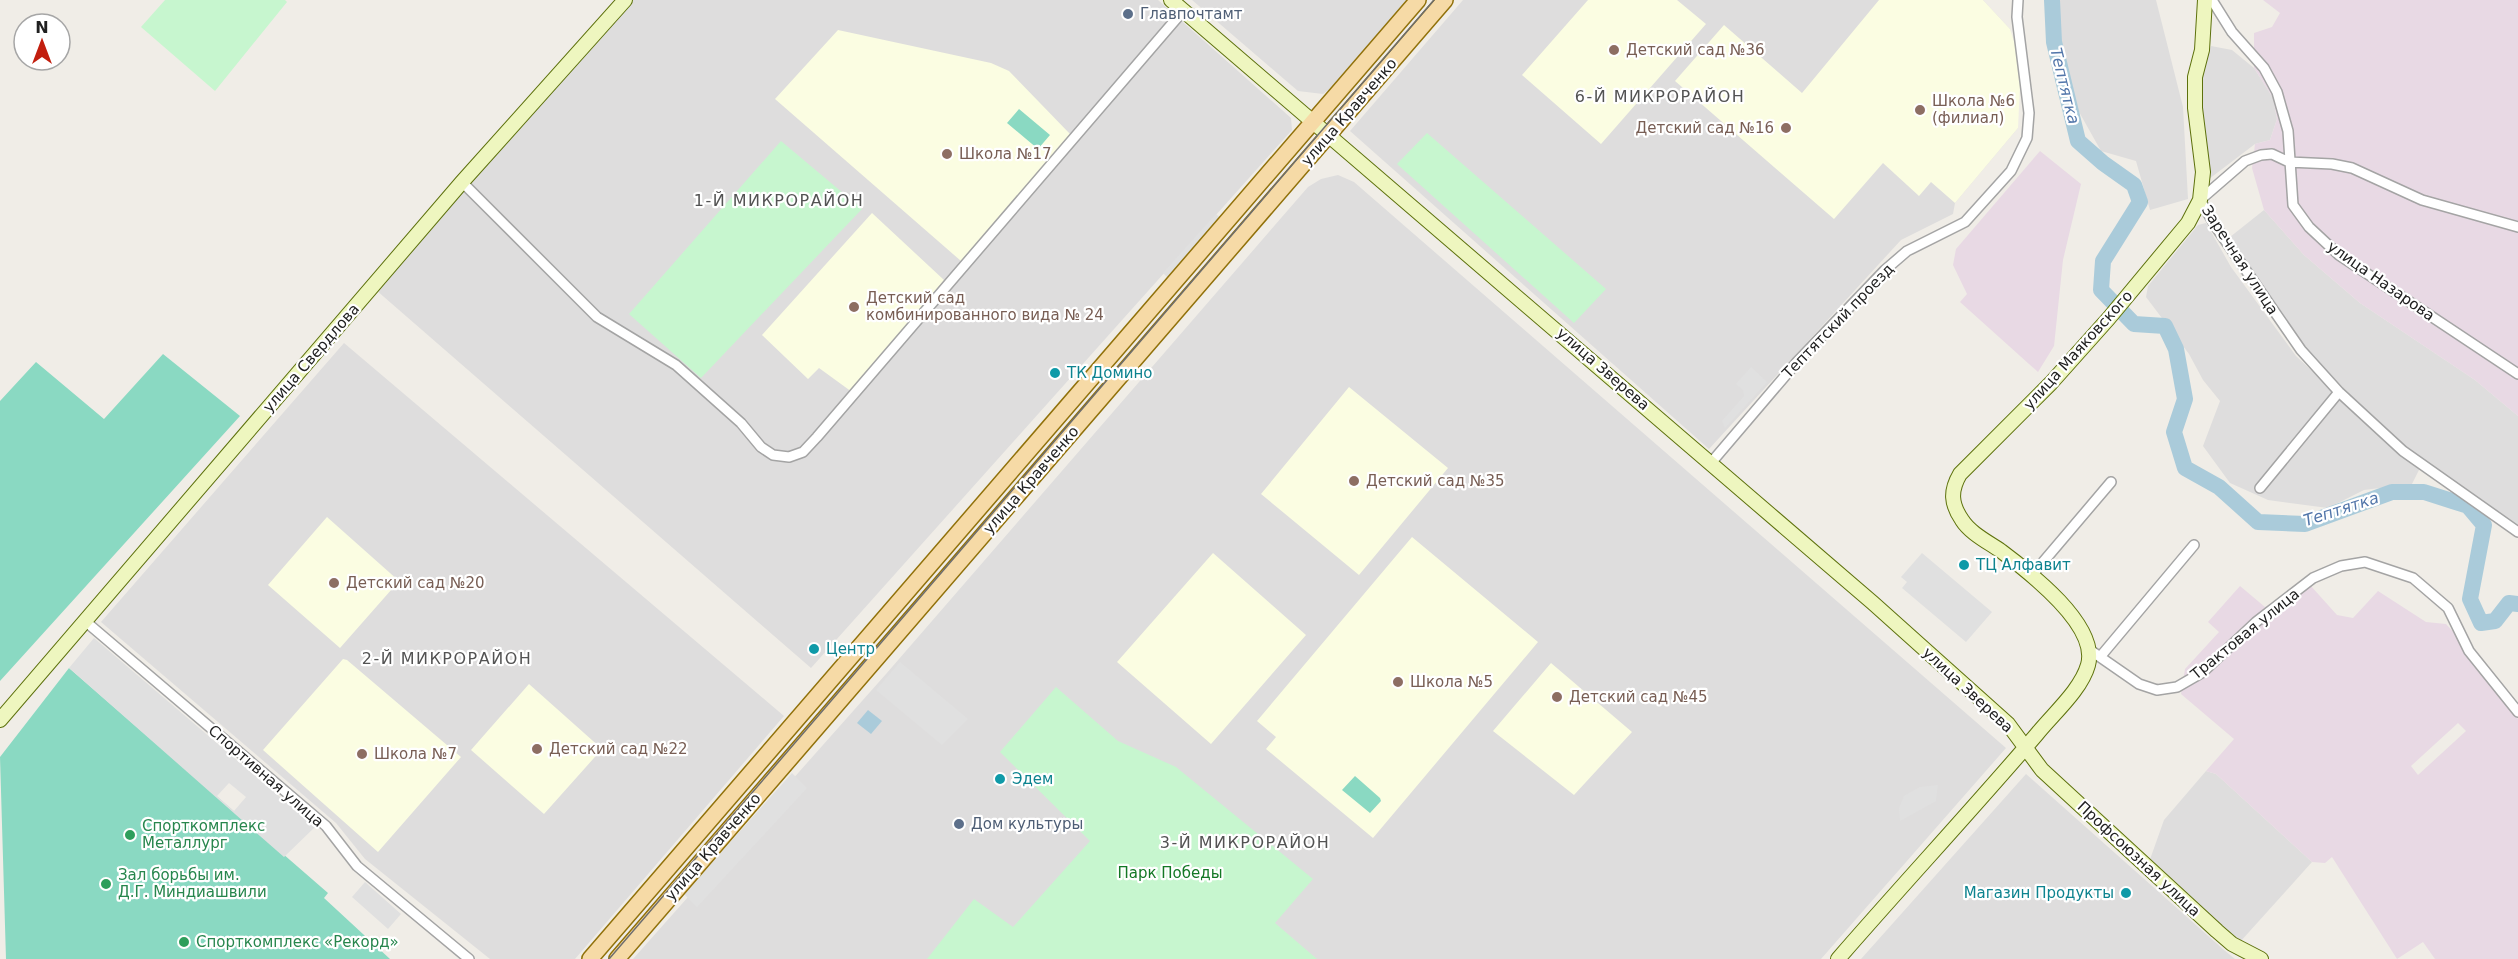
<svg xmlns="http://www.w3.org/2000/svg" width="2518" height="959" viewBox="0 0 2518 959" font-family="'DejaVu Sans',sans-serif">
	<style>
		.residential { fill: #dedddd }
		.industrial { fill: #e8d9e4; fill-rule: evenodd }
		.education { fill: #fbfde2 }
		.park { fill: #c7f6cf }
		.pitch { fill: #8ad9c2 }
		.parking { fill: #e0e0e0; fill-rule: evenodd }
		.water { fill: #aacbda }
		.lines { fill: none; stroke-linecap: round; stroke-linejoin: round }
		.river { stroke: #aacbda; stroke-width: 16 }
		.minor-casing { stroke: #a4a4a4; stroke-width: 12 }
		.secondary-casing { stroke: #5d710c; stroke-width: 16 }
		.primary-casing { stroke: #91710a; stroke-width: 18 }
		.minor { stroke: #fff; stroke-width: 9 }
		.secondary { stroke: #eef6bf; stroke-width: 14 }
		.primary { stroke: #f6daa6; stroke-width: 15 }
		.tram { stroke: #6e6e6e; stroke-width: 1.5 }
		.service-dot { fill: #5c6f8a; stroke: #fff; stroke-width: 2 }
		.education-dot { fill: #8d6e63; stroke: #fff; stroke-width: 2 }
		.culture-dot { fill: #0f9aa8; stroke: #fff; stroke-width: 2 }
		.leisure-dot { fill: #2e9e5b; stroke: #fff; stroke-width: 2 }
		.labels { text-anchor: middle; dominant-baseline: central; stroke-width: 4.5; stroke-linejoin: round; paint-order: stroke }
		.service-label { font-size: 15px; fill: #4e5e75; stroke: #fff; text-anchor: start }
		.education-label { font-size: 15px; fill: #785e54; stroke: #fff; text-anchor: start }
		.street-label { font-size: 15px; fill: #202020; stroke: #fff }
		.culture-label { font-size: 15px; fill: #0d838f; stroke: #fff; text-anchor: start }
		.leisure-label { font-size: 15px; fill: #27864d; stroke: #fff; text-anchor: start }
		.park-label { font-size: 15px; fill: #137825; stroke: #fff }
		.water-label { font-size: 16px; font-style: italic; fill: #5276aa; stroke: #fff }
		.neighbourhood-label { font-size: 16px; letter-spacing: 1.5px; fill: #535353; stroke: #fff }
	</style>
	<rect width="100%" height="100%" fill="#f0ede7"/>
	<path class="residential" d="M 630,0 L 1158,0 L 1291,118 L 1292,130 L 811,668 L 376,290 Z
		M 1192,0 L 1408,0 L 1331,88 L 1323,94 L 1298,91 Z
		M 1463,0 L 1983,0 L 2010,29 L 2018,128 L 1955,203 L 1953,214 L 1901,240 L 1709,449 L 1350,131 Z
		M 2059,0 L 2156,0 L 2183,107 L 2188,199 L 2150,210 L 2136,161 L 2101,151 L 2078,110 L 2061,41 Z
		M 2211,46 L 2232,50 L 2254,68 L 2273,98 L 2277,119 L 2270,140 L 2255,144 L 2209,179 L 2199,110 L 2200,79 Z
		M 1338,175 L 1354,182 L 2006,748 L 1821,959 L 633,959 L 886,674 L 1308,187 L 1321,179 Z
		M 2264,210 L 2304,255 L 2360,303 L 2475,380 L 2518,416 L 2518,528 L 2402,447 L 2303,347 L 2230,237 Z
		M 2206,223 L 2231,267 L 2296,356 L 2390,444 L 2421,466 L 2412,484 L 2364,490 L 2328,508 L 2268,500 L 2230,483 L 2203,446 L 2220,401 L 2203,380 L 2189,354 L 2146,297 L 2148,286 L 2198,225 Z
		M 344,343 L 784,716 L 575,959 L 490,959 L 365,859 L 336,823 L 101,622 Z
		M 2206,771 L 2216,774 L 2312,862 L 2240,942 L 2148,865 L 2164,820 Z
		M 2026,774 L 2224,950 L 2235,959 L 1861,959 Z"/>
	<path class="industrial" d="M 2263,0 L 2518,0 L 2518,416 L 2475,380 L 2360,303 L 2304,255 L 2264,210 L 2252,168 L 2255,144 L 2270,140 L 2277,119 L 2273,98 L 2254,68 L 2254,33 L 2272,27 L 2280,13 Z
		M 2040,151 L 2081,184 L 2063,260 L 2054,346 L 2038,372 L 1960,302 L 1967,294 L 1953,265 L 1956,249 Z
		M 2310,585 L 2337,615 L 2353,618 L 2378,591 L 2426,622 L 2446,624 L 2458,637 L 2466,655 L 2518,719 L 2518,959 L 2435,959 L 2423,942 L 2397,959 L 2332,857 L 2325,863 L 2312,862 L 2216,774 L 2206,771 L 2234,739 L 2181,694 L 2185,669 L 2219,632 L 2208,622 L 2240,586 L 2265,607 ZM 2458,723 L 2466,731 L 2418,775 L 2411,766 Z"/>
	<path class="education" d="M 1588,0 L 1677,0 L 1706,24 L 1601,144 L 1522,75 Z
		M 1879,0 L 1983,0 L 2010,29 L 2021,64 L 2018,128 L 1955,203 L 1931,182 L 1919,196 L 1883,163 L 1834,219 L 1675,81 L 1724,25 L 1802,93 Z
		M 838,30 L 991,63 L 1009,71 L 1071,135 L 961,261 L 775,99 Z
		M 872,213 L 944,280 L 852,392 L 819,368 L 808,379 L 762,335 Z
		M 1349,387 L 1448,468 L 1359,575 L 1261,494 Z
		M 327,517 L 399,581 L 340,648 L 268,585 Z
		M 1412,537 L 1538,642 L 1373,838 L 1266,749 L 1276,737 L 1257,721 Z
		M 1213,553 L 1306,635 L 1211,744 L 1117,662 Z
		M 343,659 L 347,660 L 461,757 L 378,852 L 263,750 Z
		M 1551,663 L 1632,732 L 1574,795 L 1493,731 Z
		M 529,684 L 602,749 L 544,814 L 471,750 Z"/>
	<path class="park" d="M 165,0 L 285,0 L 287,2 L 215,91 L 141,27 Z
		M 1427,133 L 1606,289 L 1574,323 L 1397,164 Z
		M 781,141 L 862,209 L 701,378 L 629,314 Z
		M 1056,687 L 1118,741 L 1176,767 L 1313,879 L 1275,923 L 1317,959 L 927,959 L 974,899 L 1013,927 L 1090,841 L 1000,752 Z"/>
	<path class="pitch" d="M 1019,109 L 1050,135 L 1038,149 L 1007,123 Z
		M 163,354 L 240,416 L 0,681 L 0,401 L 36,362 L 104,419 Z
		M 69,668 L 328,893 L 324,898 L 390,959 L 6,959 L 0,757 Z
		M 1355,776 L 1380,798 L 1381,801 L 1370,813 L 1342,790 Z"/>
	<path class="parking" d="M 1216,214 L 1221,218 L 1168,278 L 1163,273 Z
		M 1751,367 L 1767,382 L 1725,428 L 1722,421 L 1744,396 L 1743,390 L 1736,384 Z
		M 1922,553 L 1992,612 L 1966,642 L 1902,588 L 1907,582 L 1901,577 Z
		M 94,638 L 315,827 L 284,857 L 69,668 ZM 229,783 L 246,797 L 234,811 L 217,796 Z
		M 900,662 L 968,719 L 942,745 L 876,690 Z
		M 792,773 L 807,788 L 697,907 L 684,894 Z
		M 1938,785 L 1936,801 L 1900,821 L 1899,808 L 1904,796 L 1920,787 Z
		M 365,882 L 401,914 L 388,929 L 352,897 Z"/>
	<path class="water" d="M 868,710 L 882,721 L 871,734 L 857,723 Z"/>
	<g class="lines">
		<path class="river" d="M 2052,0 L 2054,42 L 2078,141 L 2103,163 L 2134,185 L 2140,202 L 2103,261 L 2101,290 L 2134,324 L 2165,326 L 2176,349 L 2185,399 L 2174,432 L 2185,468 L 2219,487 L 2258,522 L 2305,524 L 2392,492 L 2424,492 L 2468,506 L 2484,525 L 2470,599 L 2481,623 L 2495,621 L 2509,603 L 2518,604"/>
		<defs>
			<path id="minor" d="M 2212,0 L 2232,32 L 2264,68 L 2277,92 L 2288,131 L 2293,205 L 2309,227 L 2339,255 L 2518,374
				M 462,182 L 597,317 L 676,365 L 741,423 L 761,447 L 773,455 L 789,457 L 803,452 L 817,437 L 1183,11
				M 2518,227 L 2422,200 L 2352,168 L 2332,164 L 2289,162 L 2272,154 L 2261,155 L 2245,161 L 2200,200 L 2216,227 L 2301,350 L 2339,392 L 2403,451 L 2518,532
				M 1710,464 L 1797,362 L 1885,270 L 1907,251 L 1965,222 L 2011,171 L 2027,138 L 2029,113 L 2017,17 L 2018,0
				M 2260,488 L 2339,392
				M 2032,575 L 2111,482
				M 85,621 L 326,826 L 357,866 L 469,959
				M 2090,650 L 2139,684 L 2157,690 L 2177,687 L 2203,672 L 2256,622 L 2313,578 L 2341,566 L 2365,562 L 2413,578 L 2448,608 L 2469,651 L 2518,712
				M 2100,657 L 2194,545"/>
			<path id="secondary" d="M 1171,0 L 1873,603 L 2008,724 L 2042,770 L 2217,931 L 2232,944 L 2261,959
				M 0,720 L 462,182 L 625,0
				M 1838,959 C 1904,883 1972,810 2037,734 C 2053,714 2081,690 2088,665 C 2099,625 2029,572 2001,551 C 1988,542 1970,533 1962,520 C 1951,504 1950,491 1960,474 L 2051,383 L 2109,318 L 2188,223 L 2200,200 L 2203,172 L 2195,108 L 2195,77 L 2202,50 L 2205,0"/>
			<path id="primary" d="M 590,959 L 1418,0
				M 617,959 L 1445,0"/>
		</defs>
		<use href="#minor" class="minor-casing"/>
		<use href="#secondary" class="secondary-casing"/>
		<use href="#primary" class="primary-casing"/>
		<use href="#minor" class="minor"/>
		<use href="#secondary" class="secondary"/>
		<use href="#primary" class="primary"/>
		<path class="tram" d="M 609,959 L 1434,0"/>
	</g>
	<g class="service-dot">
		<circle cx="1128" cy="14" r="6"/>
		<circle cx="959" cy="824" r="6"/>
	</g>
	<g class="education-dot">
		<circle cx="1614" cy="50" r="6"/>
		<circle cx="1920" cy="110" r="6"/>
		<circle cx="1786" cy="128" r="6"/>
		<circle cx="947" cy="154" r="6"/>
		<circle cx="854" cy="307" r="6"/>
		<circle cx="1354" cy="481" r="6"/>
		<circle cx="334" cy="583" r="6"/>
		<circle cx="1398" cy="682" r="6"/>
		<circle cx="1557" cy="697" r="6"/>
		<circle cx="537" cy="749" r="6"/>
		<circle cx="362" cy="754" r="6"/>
	</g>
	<g class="culture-dot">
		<circle cx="1055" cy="373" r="6"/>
		<circle cx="1964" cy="565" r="6"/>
		<circle cx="814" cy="649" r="6"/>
		<circle cx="1000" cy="779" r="6"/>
		<circle cx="2126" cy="893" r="6"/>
	</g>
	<g class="leisure-dot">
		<circle cx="130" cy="835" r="6"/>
		<circle cx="106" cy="884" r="6"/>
		<circle cx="184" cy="942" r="6"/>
	</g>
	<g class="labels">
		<g class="service-label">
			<text x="1140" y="14">Главпочтамт</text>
			<text x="971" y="824">Дом культуры</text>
		</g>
		<g class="education-label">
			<text x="1626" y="50">Детский сад №36</text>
			<text x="1932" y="101">Школа №6<tspan x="1932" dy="17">(филиал)</tspan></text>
			<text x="1774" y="128" text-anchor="end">Детский сад №16</text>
			<text x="959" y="154">Школа №17</text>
			<text x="866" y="298">Детский сад<tspan x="866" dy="17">комбинированного вида № 24</tspan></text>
			<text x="1366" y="481">Детский сад №35</text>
			<text x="346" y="583">Детский сад №20</text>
			<text x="1410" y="682">Школа №5</text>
			<text x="1569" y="697">Детский сад №45</text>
			<text x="549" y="749">Детский сад №22</text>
			<text x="374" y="754">Школа №7</text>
		</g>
		<g class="street-label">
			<text transform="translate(1349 112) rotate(-49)">улица Кравченко</text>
			<text transform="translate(2240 260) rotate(57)">Заречная улица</text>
			<text transform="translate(2381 281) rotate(35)">улица Назарова</text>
			<text transform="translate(1838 321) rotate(-46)">Тептятский проезд</text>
			<text transform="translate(2078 350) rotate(-48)">улица Маяковского</text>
			<text transform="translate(311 358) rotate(-49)">улица Свердлова</text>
			<text transform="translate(1603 369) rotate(41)">улица Зверева</text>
			<text transform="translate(1031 480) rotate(-49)">улица Кравченко</text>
			<text transform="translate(2245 634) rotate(-39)">Трактовая улица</text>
			<text transform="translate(1968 690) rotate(43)">улица Зверева</text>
			<text transform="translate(266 776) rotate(41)">Спортивная улица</text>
			<text transform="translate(713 847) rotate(-49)">улица Кравченко</text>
			<text transform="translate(2139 859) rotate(43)">Профсоюзная улица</text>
		</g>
		<g class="culture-label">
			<text x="1067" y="373">ТК Домино</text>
			<text x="1976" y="565">ТЦ Алфавит</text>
			<text x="826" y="649">Центр</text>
			<text x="1012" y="779">Эдем</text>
			<text x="2114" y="893" text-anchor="end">Магазин Продукты</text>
		</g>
		<g class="leisure-label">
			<text x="142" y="826">Спорткомплекс<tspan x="142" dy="17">Металлург</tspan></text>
			<text x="118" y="875">Зал борьбы им.<tspan x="118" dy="17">Д.Г. Миндиашвили</tspan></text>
			<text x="196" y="942">Спорткомплекс «Рекорд»</text>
		</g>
		<g class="park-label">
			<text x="1170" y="873">Парк Победы</text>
		</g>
		<g class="water-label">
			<text transform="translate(2065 86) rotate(76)">Тептятка</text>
			<text transform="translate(2341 509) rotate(-18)">Тептятка</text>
		</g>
		<g class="neighbourhood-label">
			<text x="1660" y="96">6-Й МИКРОРАЙОН</text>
			<text x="779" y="200">1-Й МИКРОРАЙОН</text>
			<text x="447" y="658">2-Й МИКРОРАЙОН</text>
			<text x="1245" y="842">3-Й МИКРОРАЙОН</text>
		</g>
	</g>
	<g transform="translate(42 42)"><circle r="28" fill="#ffffff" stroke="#a6a6a6" stroke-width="1.5"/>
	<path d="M0-4.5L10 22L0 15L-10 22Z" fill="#c21e0e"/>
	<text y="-9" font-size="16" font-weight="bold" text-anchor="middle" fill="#202020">N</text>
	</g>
</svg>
